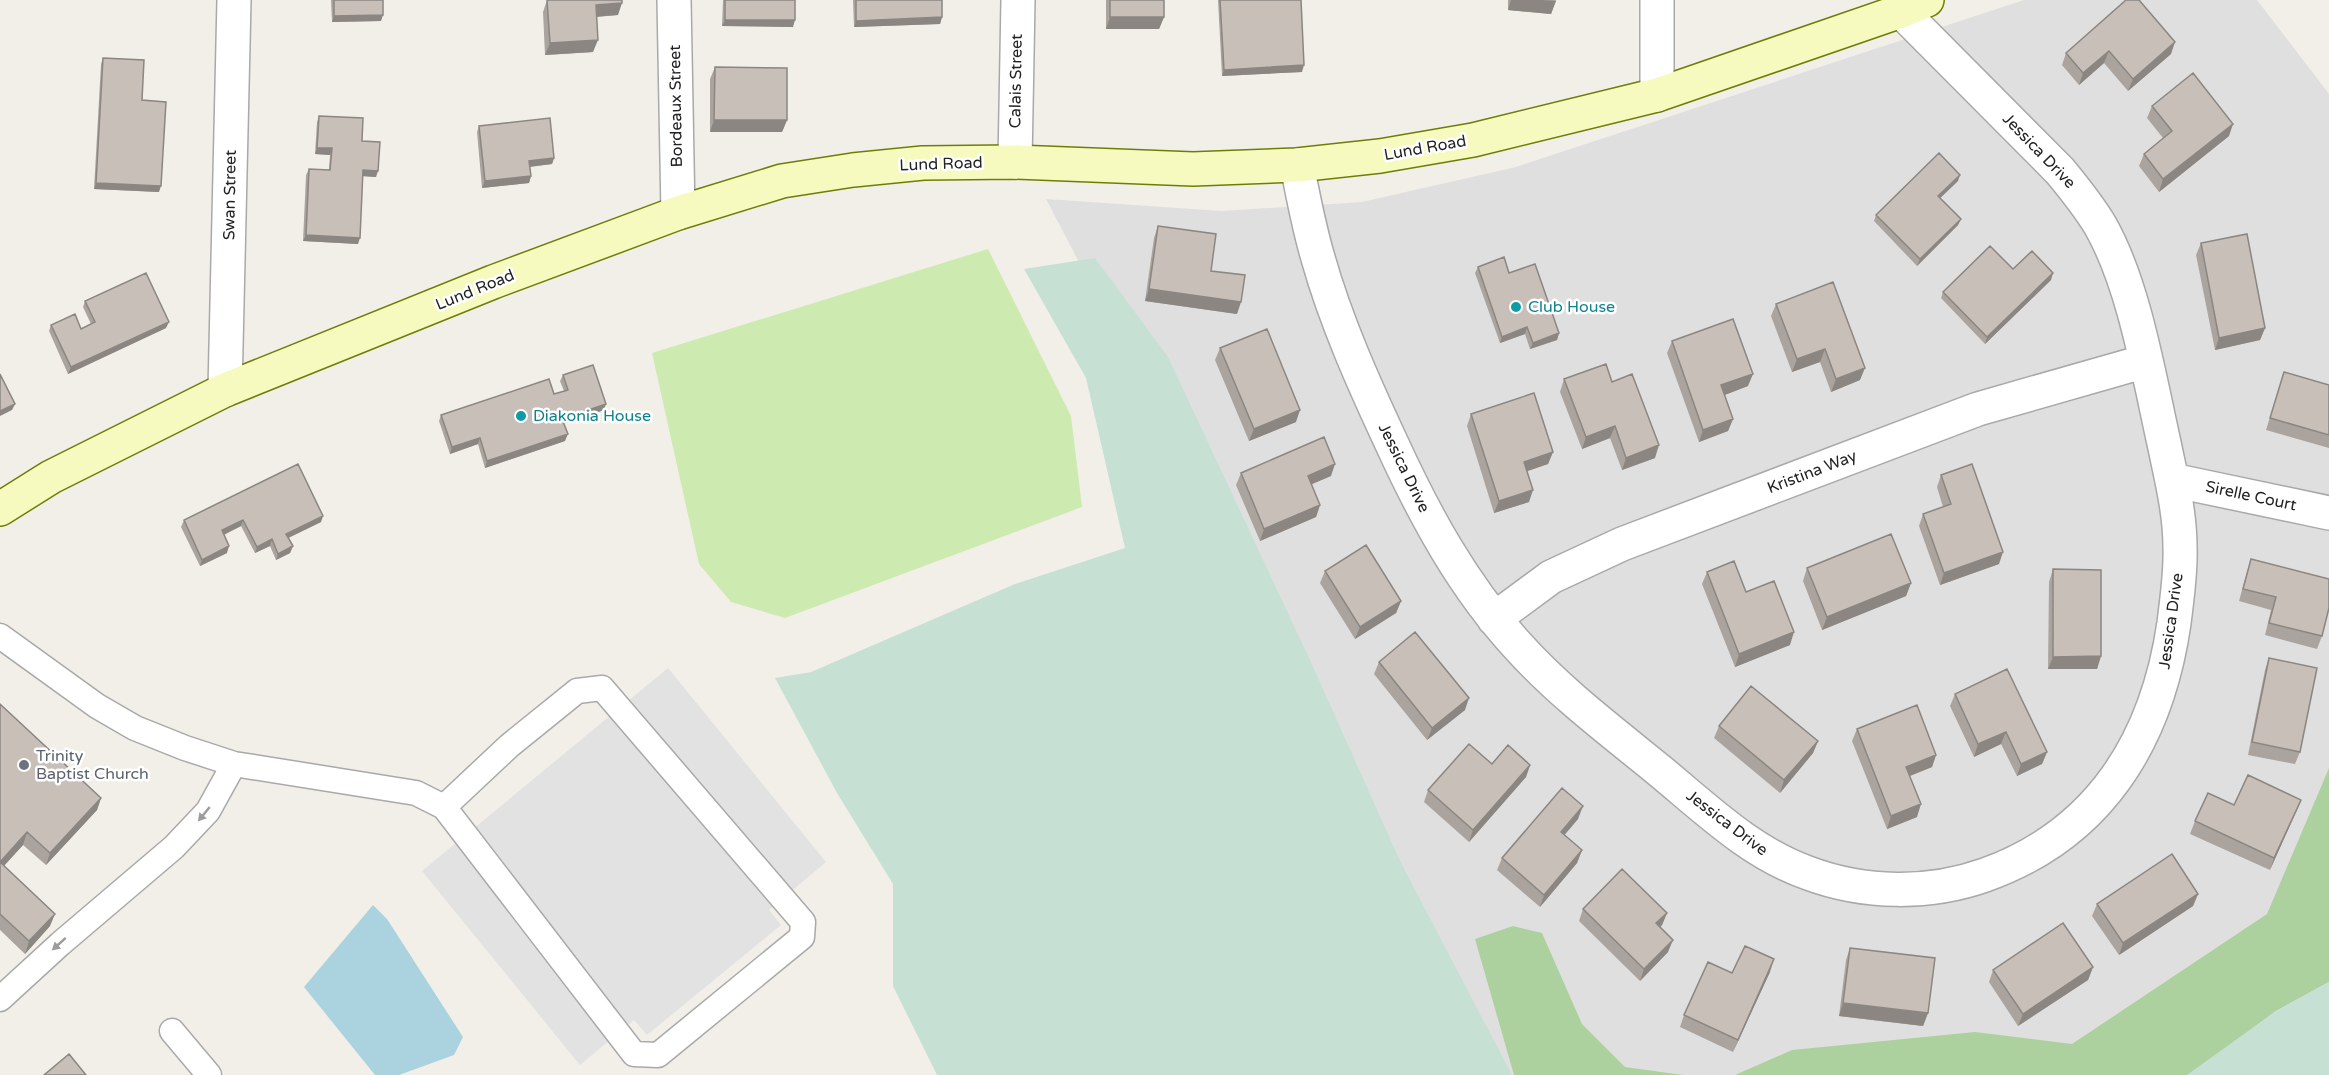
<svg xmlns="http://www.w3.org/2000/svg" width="2329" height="1075" viewBox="0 0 2329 1075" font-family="'Varela Round',sans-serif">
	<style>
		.residential { fill: #e0dfdf }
		.grass { fill: #cdebb0 }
		.forest { fill: #add19e }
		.wetland { fill: #c6e0d4 }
		.parking { fill: #e2e2e2 }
		.water { fill: #aad3df }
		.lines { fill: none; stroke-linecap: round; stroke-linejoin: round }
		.lane-casing { stroke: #a9a9a9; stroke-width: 27 }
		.street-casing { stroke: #a9a9a9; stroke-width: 36 }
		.secondary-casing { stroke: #707d05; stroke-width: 36 }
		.lane { stroke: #fff; stroke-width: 24 }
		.street { stroke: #fff; stroke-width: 33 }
		.secondary { stroke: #f7fabf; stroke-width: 33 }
		.wall { fill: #aba49e }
		.shaded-wall { fill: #8b8681 }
		.building { fill: #c7bfb8; stroke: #8b8681; stroke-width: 1.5 }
		.oneway { fill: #9c9c9c }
		.culture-dot { fill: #0f9aa8; stroke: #fff; stroke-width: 2 }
		.worship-dot { fill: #6b7280; stroke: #fff; stroke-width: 2 }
		.labels { text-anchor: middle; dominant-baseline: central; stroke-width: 5; stroke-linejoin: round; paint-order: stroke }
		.street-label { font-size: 16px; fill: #222; stroke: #fff }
		.culture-label { font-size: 16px; fill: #0d838f; stroke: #fff; text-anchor: start }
		.worship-label { font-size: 16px; fill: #5b616d; stroke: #fff; text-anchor: start }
	</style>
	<rect width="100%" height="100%" fill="#f2efe9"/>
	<path class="residential" d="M 2024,0 L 2257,0 L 2329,94 L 2329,942 L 2136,1075 L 1504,1075 L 1046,199 L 1222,211 L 1362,202 L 1516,167 Z"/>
	<path class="grass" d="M 988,249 L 1071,416 L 1082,507 L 785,618 L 731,602 L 699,564 L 652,353 Z"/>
	<path class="forest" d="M 2329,768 L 2329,982 L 2276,1011 L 2194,1072 L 2187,1075 L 1735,1075 L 1792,1050 L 1975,1032 L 2072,1044 L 2267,914 Z
		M 1513,926 L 1542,933 L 1582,1024 L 1625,1067 L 1683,1075 L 1514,1075 L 1475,939 Z"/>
	<path class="wetland" d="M 1095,258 L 1168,357 L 1310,660 L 1400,861 L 1512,1075 L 937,1075 L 893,986 L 893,884 L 837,793 L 775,678 L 811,672 L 1015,584 L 1125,548 L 1086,378 L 1024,269 Z
		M 2329,982 L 2329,1075 L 2187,1075 L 2276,1011 Z"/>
	<path class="parking" d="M 668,668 L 826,862 L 769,910 L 781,925 L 647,1035 L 634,1020 L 580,1065 L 422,871 Z"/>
	<path class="water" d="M 373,905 L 387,919 L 463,1037 L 454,1055 L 399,1075 L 375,1075 L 304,987 Z"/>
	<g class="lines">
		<defs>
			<path id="lane" d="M 0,636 L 97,706 L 135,728 L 185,748 L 234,764 L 416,793 L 444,807 L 634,1054 L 658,1055 L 802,937 L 803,922 L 602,688 L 577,691 L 509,746 L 444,807
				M 0,999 L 60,944 L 174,847 L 208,811 L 234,764
				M 172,1031 L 209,1075"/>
			<path id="street" d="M 674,0 L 678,213
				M 1657,95 L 1657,0
				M 1015,162 L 1018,0
				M 1297,165 C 1303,196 1309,228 1318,258 C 1336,322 1364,384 1392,444 C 1425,516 1463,586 1517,645 C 1559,692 1611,731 1660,771 C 1706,809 1751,853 1808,873 C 1864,894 1929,895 1985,875 C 2100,834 2157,740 2174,623 C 2177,598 2181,572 2180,547 C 2180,512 2171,477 2164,443 C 2149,376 2134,284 2100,225 C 2088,205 2074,188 2060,171 L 1901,11
				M 225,390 L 234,0
				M 2172,480 L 2329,513
				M 1494,619 L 1551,577 L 1622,544 L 1978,409 L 2146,361"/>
			<path id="secondary" d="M 0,509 L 51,477 L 225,390 L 493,282 L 678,213 L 782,181 L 853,170 L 923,163 L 1015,162 L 1193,169 L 1297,165 L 1380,156 L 1473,140 L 1657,95 L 1901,11 L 1927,0"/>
		</defs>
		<use href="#lane" class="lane-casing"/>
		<use href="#street" class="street-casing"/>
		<use href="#secondary" class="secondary-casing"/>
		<use href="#lane" class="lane"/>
		<use href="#street" class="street"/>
		<use href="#secondary" class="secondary"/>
	</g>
	<path class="wall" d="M 331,0 L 383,0 L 381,21 L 332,22 Z
		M 547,0 L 618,15 L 597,17 L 593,52 L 545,55 L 543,12 Z
		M 723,0 L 795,0 L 793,27 L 722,26 Z
		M 853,0 L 942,0 L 942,17 L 940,24 L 854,27 Z
		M 1106,0 L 1164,0 L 1164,17 L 1159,29 L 1106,29 Z
		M 1218,0 L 1301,0 L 1302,72 L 1222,76 Z
		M 1508,0 L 1556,0 L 1551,14 L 1508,10 Z
		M 2126,0 L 2171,54 L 2128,91 L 2104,63 L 2079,85 L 2062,65 L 2066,53 Z
		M 103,58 L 142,100 L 159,192 L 94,189 L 101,64 Z
		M 715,67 L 787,120 L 782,132 L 710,132 L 710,79 Z
		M 2152,106 L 2229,136 L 2159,192 L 2139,166 L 2144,154 L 2163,138 L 2147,118 Z
		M 319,116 L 362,141 L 376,177 L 363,176 L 358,244 L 303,241 L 306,175 L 309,169 L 329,170 L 330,155 L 315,154 L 317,122 Z
		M 479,126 L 554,158 L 552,164 L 530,167 L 531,176 L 529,183 L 482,188 L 477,132 Z
		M 1958,181 L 1940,198 L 1961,219 L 1958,225 L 1917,266 L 1874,221 L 1876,215 Z
		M 1158,226 L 1211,271 L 1237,314 L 1145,301 L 1154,238 Z
		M 2201,243 L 2265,328 L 2260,340 L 2215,350 L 2196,255 Z
		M 1478,267 L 1509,273 L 1559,333 L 1557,340 L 1530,349 L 1525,334 L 1500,343 L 1475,273 Z
		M 2013,269 L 2051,280 L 1985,344 L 1941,298 L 1943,292 Z
		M 85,301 L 166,328 L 68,374 L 49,331 L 51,325 L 81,329 L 91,324 L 83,307 Z
		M 1776,304 L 1860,380 L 1831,392 L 1820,362 L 1792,372 L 1771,316 Z
		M 1672,341 L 1748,386 L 1724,395 L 1733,419 L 1728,431 L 1699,442 L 1667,353 Z
		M 1220,348 L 1296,422 L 1249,441 L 1215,360 Z
		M 2284,372 L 2329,385 L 2329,448 L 2266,430 Z
		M 563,375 L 604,410 L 564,424 L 565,441 L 485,468 L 478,444 L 450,454 L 439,421 L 441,415 L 554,394 L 564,391 L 560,381 Z
		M 1564,379 L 1612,382 L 1655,458 L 1622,470 L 1610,438 L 1582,449 L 1560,392 Z
		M 1471,414 L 1553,452 L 1548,464 L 1527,471 L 1529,502 L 1494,513 L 1467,426 Z
		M 298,464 L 321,522 L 288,538 L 293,546 L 290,553 L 276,560 L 270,546 L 255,553 L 241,526 L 224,535 L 227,553 L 200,566 L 181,527 L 184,520 Z
		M 1241,473 L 1331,476 L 1311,484 L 1320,505 L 1316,517 L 1260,541 L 1236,485 Z
		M 1941,475 L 1999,564 L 1940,585 L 1919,526 L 1923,514 L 1943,507 L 1937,487 Z
		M 2251,559 L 2322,636 L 2317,649 L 2265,635 L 2271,610 L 2239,601 L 2247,572 Z
		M 1807,568 L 1911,583 L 1906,596 L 1822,630 L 1803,581 Z
		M 2053,569 L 2101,656 L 2097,669 L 2048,669 L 2049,582 Z
		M 1325,571 L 1401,601 L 1396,613 L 1355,639 L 1320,583 Z
		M 1707,572 L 1746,592 L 1790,645 L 1735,667 L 1702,584 Z
		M 2269,658 L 2300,752 L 2295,764 L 2248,755 L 2265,670 Z
		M 1379,662 L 1465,710 L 1427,740 L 1374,674 Z
		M 1955,694 L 2047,752 L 2042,764 L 2017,776 L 2001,744 L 1974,757 L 1950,706 Z
		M 0,704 L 101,798 L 97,810 L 46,865 L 23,845 L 4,866 L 50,926 L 25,954 L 0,930 Z
		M 1719,726 L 1818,741 L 1813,753 L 1780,793 L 1714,738 Z
		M 1857,729 L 1936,755 L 1932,767 L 1910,776 L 1917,817 L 1887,829 L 1852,741 Z
		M 1492,764 L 1530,765 L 1526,777 L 1469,842 L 1424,802 L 1428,790 Z
		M 2301,800 L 2296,812 L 2270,870 L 2190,834 L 2195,821 L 2234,805 Z
		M 1578,819 L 1564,835 L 1582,850 L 1577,863 L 1540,907 L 1497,870 L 1502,858 Z
		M 2198,894 L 2193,906 L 2119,955 L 2092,916 L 2097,904 Z
		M 1583,909 L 1667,913 L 1662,925 L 1660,927 L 1668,952 L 1640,981 L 1579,921 Z
		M 1850,948 L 1928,1013 L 1923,1026 L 1839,1016 L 1846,960 Z
		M 2093,967 L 2088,980 L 2018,1026 L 1989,982 L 1993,970 Z
		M 1770,972 L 1733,1052 L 1680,1027 L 1684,1015 L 1732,973 Z"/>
	<path class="shaded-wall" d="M 1511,0 L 1542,0 L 1556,1 L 1551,14 L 1508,10 Z
		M 622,3 L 618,15 L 592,17 L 596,5 Z
		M 383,15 L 381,21 L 332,22 L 334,16 Z
		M 942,17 L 940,24 L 854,27 L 856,21 Z
		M 1110,17 L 1164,17 L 1159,29 L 1106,29 Z
		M 725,20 L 795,20 L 793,27 L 722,26 Z
		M 598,40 L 593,52 L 545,55 L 550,43 Z
		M 2175,42 L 2171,54 L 2128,91 L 2133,79 Z
		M 2109,51 L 2104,63 L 2079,85 L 2083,73 Z
		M 1304,65 L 1302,72 L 1222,76 L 1224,70 Z
		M 714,120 L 787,120 L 782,132 L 710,132 Z
		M 2233,124 L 2229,136 L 2159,192 L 2163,179 Z
		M 317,148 L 332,148 L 330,155 L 315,154 Z
		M 554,158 L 552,164 L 527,167 L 529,161 Z
		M 363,170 L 378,171 L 376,177 L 361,176 Z
		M 1960,175 L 1958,181 L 1936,202 L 1938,196 Z
		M 531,176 L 529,183 L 482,188 L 485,181 Z
		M 96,183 L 161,186 L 159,192 L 94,189 Z
		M 1961,219 L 1958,225 L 1917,266 L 1920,259 Z
		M 306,235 L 360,238 L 358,244 L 303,241 Z
		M 2053,273 L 2051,280 L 1985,344 L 1987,337 Z
		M 1149,289 L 1241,302 L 1237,314 L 1145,301 Z
		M 169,322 L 166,328 L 68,374 L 71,367 Z
		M 1527,327 L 1525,334 L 1500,343 L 1502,337 Z
		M 2265,328 L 2260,340 L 2215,350 L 2219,338 Z
		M 1559,333 L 1557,340 L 1530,349 L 1533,343 Z
		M 1825,349 L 1820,362 L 1792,372 L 1797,359 Z
		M 1865,368 L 1860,380 L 1831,392 L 1836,379 Z
		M 1753,374 L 1748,386 L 1717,398 L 1721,385 Z
		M 15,404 L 12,410 L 0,416 L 0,411 Z
		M 606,404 L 604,410 L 560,425 L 562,419 Z
		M 1300,410 L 1296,422 L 1249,441 L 1254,429 Z
		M 1733,419 L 1728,431 L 1699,442 L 1703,430 Z
		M 1615,426 L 1610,438 L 1582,449 L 1586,437 Z
		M 568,434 L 565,441 L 485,468 L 487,461 Z
		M 480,438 L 478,444 L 450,454 L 452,447 Z
		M 1659,445 L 1655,458 L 1622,470 L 1626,458 Z
		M 1553,452 L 1548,464 L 1519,474 L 1524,462 Z
		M 1335,464 L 1331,476 L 1303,488 L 1308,476 Z
		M 1533,490 L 1529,502 L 1494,513 L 1499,501 Z
		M 1320,505 L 1316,517 L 1260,541 L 1264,529 Z
		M 323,516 L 321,522 L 284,540 L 286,534 Z
		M 243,520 L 241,526 L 219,537 L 222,530 Z
		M 272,539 L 270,546 L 255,553 L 257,547 Z
		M 229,546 L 227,553 L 200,566 L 202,560 Z
		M 293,546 L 290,553 L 276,560 L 278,554 Z
		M 2003,552 L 1999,564 L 1940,585 L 1944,573 Z
		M 1911,583 L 1906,596 L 1822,630 L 1827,617 Z
		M 1401,601 L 1396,613 L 1355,639 L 1360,627 Z
		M 1794,632 L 1790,645 L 1735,667 L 1739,654 Z
		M 2101,656 L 2097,669 L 2048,669 L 2053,657 Z
		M 1469,698 L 1465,710 L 1427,740 L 1432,728 Z
		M 2006,732 L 2001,744 L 1974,757 L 1978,744 Z
		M 1818,741 L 1813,753 L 1780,793 L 1784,780 Z
		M 2047,752 L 2042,764 L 2017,776 L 2021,764 Z
		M 1936,755 L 1932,767 L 1902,779 L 1906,767 Z
		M 1530,765 L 1526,777 L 1469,842 L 1473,830 Z
		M 101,798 L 97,810 L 46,865 L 50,853 Z
		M 2301,800 L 2296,812 L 2270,870 L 2274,858 Z
		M 1921,804 L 1917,817 L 1887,829 L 1891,816 Z
		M 1583,806 L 1578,819 L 1556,845 L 1561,832 Z
		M 27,832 L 23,845 L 0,870 L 0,862 Z
		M 1582,850 L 1577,863 L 1540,907 L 1544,895 Z
		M 2198,894 L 2193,906 L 2119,955 L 2123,943 Z
		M 1667,913 L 1662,925 L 1652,936 L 1656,923 Z
		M 55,914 L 50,926 L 25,954 L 29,941 Z
		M 1673,940 L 1668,952 L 1640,981 L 1644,969 Z
		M 1774,959 L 1770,972 L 1733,1052 L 1738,1040 Z
		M 2093,967 L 2088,980 L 2018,1026 L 2023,1014 Z
		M 1843,1003 L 1928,1013 L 1923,1026 L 1839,1016 Z"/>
	<path class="building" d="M 334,0 L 383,0 L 383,15 L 334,16 Z
		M 547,0 L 622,0 L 622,3 L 596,5 L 598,40 L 550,43 Z
		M 725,0 L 795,0 L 795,20 L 725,20 Z
		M 856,0 L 942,0 L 942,17 L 856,21 Z
		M 1110,0 L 1164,0 L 1164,17 L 1110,17 Z
		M 1220,0 L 1301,0 L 1304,65 L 1224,70 Z
		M 2126,0 L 2139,0 L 2175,42 L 2133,79 L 2109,51 L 2083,73 L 2066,53 Z
		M 103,58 L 144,60 L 142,100 L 166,102 L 161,186 L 96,183 Z
		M 715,67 L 787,68 L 787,120 L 714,120 Z
		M 2193,73 L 2233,124 L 2163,179 L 2144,154 L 2172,131 L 2152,106 Z
		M 319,116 L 363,118 L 362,141 L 380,142 L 378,171 L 363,170 L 360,238 L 306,235 L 309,169 L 330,170 L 332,148 L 317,148 Z
		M 550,118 L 554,158 L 529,161 L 531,176 L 485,181 L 479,126 Z
		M 1939,153 L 1960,175 L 1938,196 L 1961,219 L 1920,259 L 1876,215 Z
		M 1158,226 L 1216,234 L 1211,271 L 1245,275 L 1241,302 L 1149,289 Z
		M 2247,234 L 2265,328 L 2219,338 L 2201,243 Z
		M 1990,246 L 2013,269 L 2032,251 L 2053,273 L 1987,337 L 1943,292 Z
		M 1504,257 L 1509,273 L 1535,264 L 1559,333 L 1533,343 L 1527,327 L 1502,337 L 1478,267 Z
		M 146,273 L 169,322 L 71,367 L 51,325 L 75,314 L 81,329 L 95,322 L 85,301 Z
		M 1833,282 L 1865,368 L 1836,379 L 1825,349 L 1797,359 L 1776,304 Z
		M 1733,319 L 1753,374 L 1721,385 L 1733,419 L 1703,430 L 1672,341 Z
		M 1267,329 L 1300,410 L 1254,429 L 1220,348 Z
		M 1606,364 L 1612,382 L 1632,374 L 1659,445 L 1626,458 L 1615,426 L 1586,437 L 1564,379 Z
		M 593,365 L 606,404 L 562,419 L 568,434 L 487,461 L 480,438 L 452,447 L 441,415 L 549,379 L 554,394 L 568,390 L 563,375 Z
		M 2284,372 L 2329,385 L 2329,435 L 2270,418 Z
		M 0,374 L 15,404 L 0,411 Z
		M 1534,393 L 1553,452 L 1524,462 L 1533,490 L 1499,501 L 1471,414 Z
		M 1324,437 L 1335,464 L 1308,476 L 1320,505 L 1264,529 L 1241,473 Z
		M 298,464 L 323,516 L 286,534 L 293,546 L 278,554 L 272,539 L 257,547 L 243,520 L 222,530 L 229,546 L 202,560 L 184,520 Z
		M 1972,464 L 2003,552 L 1944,573 L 1923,514 L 1951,504 L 1941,475 Z
		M 1891,534 L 1911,583 L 1827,617 L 1807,568 Z
		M 1366,545 L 1401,601 L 1360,627 L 1325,571 Z
		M 2251,559 L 2329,579 L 2329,608 L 2322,636 L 2269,623 L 2276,597 L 2243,589 Z
		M 1734,561 L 1746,592 L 1774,581 L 1794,632 L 1739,654 L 1707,572 Z
		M 2053,569 L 2101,570 L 2101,656 L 2053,657 Z
		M 1415,632 L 1469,698 L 1432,728 L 1379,662 Z
		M 2269,658 L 2317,668 L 2300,752 L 2252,742 Z
		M 2007,669 L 2047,752 L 2021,764 L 2006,732 L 1978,744 L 1955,694 Z
		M 1751,686 L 1818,741 L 1784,780 L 1719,726 Z
		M 0,704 L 101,798 L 50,853 L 27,832 L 0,862 L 55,914 L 29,941 L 0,914 Z
		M 1917,705 L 1936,755 L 1906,767 L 1921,804 L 1891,816 L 1857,729 Z
		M 1469,744 L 1492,764 L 1508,745 L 1530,765 L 1473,830 L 1428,790 Z
		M 2248,775 L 2301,800 L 2274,858 L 2195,821 L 2208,793 L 2234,805 Z
		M 1562,788 L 1583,806 L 1561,832 L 1582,850 L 1544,895 L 1502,858 Z
		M 2172,854 L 2198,894 L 2123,943 L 2097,904 Z
		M 1622,869 L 1667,913 L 1656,923 L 1673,940 L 1644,969 L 1583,909 Z
		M 2063,923 L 2093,967 L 2023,1014 L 1993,970 Z
		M 1745,946 L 1774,959 L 1738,1040 L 1684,1015 L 1708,962 L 1732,973 Z
		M 1850,948 L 1935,958 L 1928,1013 L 1843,1003 Z
		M 69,1054 L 86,1075 L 44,1075 Z"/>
	<defs><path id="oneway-solid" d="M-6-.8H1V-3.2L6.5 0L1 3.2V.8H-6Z" transform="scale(1.5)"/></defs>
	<g class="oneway">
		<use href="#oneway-solid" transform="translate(204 814) rotate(129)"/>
		<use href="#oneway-solid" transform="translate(59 944) rotate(138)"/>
	</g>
	<g class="culture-dot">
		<circle cx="1516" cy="307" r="6"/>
		<circle cx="521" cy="416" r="6"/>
	</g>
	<circle class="worship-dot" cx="24" cy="765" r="6"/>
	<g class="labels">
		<g class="street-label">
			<text transform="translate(1016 81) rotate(-89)">Calais Street</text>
			<text transform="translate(676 106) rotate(-91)">Bordeaux Street</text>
			<text transform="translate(1425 148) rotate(-10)">Lund Road</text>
			<text transform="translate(2039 151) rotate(46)">Jessica Drive</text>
			<text transform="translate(941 164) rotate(-2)">Lund Road</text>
			<text transform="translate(230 195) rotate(-89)">Swan Street</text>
			<text transform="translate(475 290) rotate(-22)">Lund Road</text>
			<text transform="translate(1404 468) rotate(64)">Jessica Drive</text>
			<text transform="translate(1812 472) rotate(-21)">Kristina Way</text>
			<text transform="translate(2251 496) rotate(12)">Sirelle Court</text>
			<text transform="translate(2171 621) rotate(-82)">Jessica Drive</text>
			<text transform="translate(1727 823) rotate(37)">Jessica Drive</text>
		</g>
		<g class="culture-label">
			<text x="1528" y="307">Club House</text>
			<text x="533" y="416">Diakonia House</text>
		</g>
		<g class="worship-label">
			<text x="36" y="756">Trinity<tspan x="36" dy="18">Baptist Church</tspan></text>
		</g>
	</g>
</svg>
